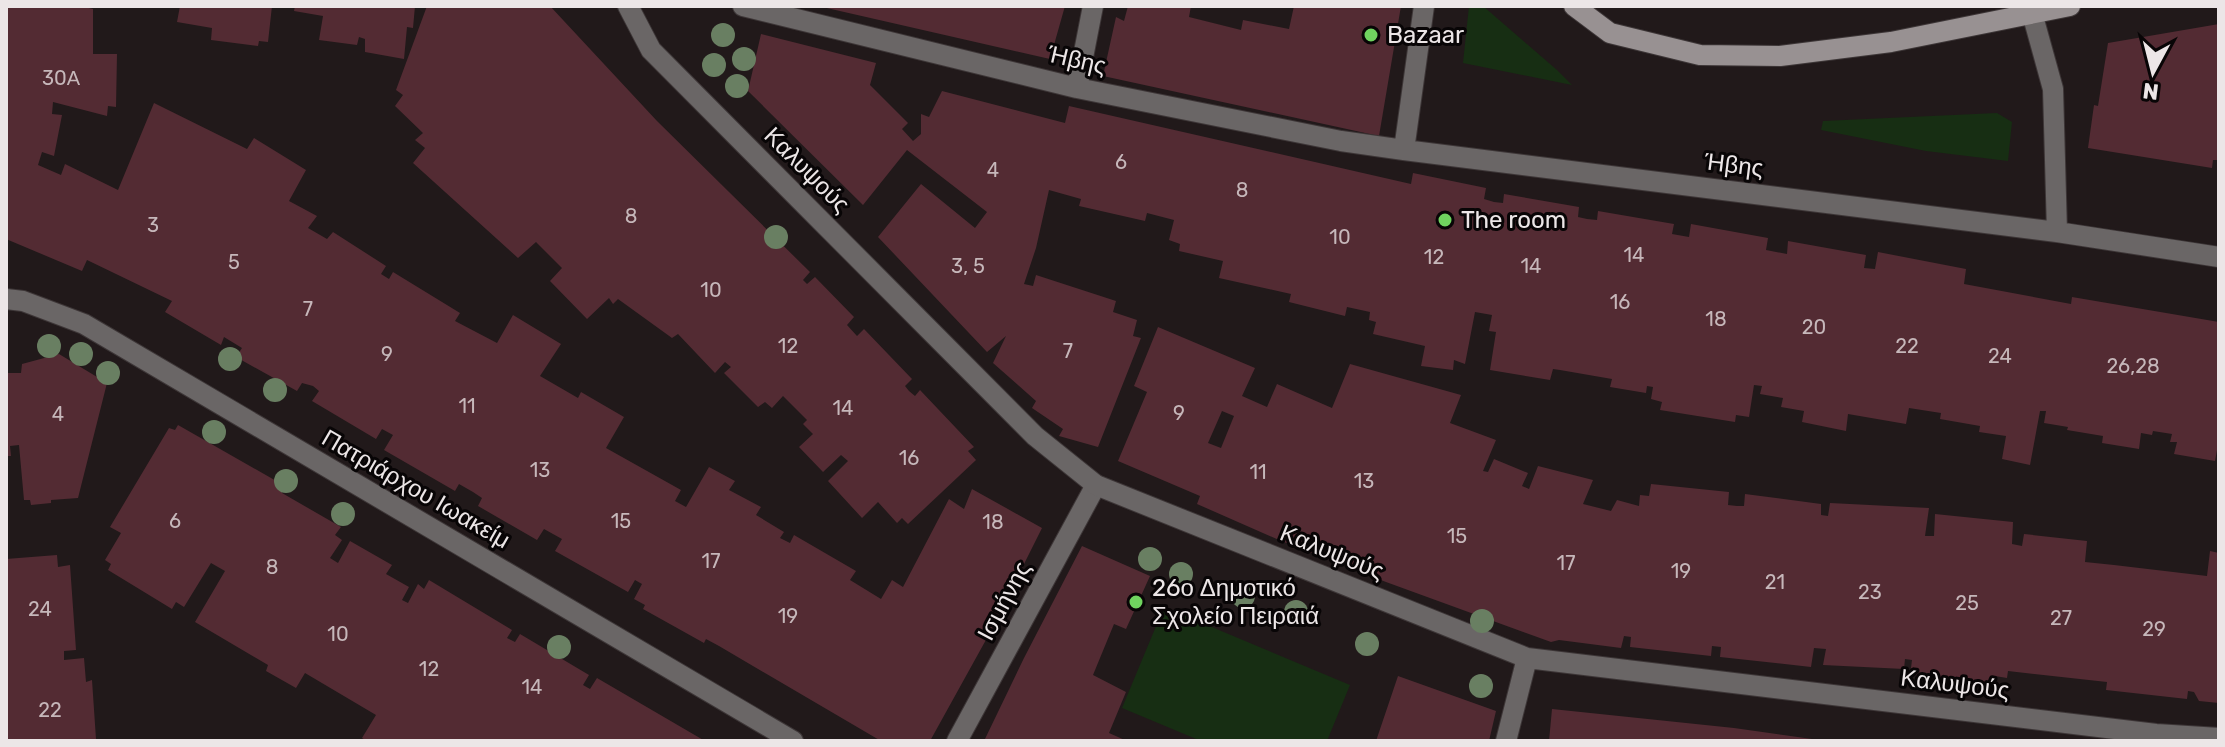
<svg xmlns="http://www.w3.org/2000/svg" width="2225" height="747" viewBox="0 0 2225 747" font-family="Rubik,sans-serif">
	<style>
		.green { fill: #172e13 }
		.building { fill: #532b33; fill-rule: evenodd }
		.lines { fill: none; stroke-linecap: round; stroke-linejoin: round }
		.pedestrian-casing { stroke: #3d3637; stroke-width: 22 }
		.minor-casing { stroke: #3d3637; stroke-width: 22 }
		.secondary-casing { stroke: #3d3637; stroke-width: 22 }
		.pedestrian { stroke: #6a6666; stroke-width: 20 }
		.minor { stroke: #6a6666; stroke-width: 20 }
		.secondary { stroke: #989192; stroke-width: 20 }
		.tree { fill: #697f62 }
		.poi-dot { fill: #70d35f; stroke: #080506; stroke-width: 3 }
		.labels { text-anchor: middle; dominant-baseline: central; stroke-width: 6; stroke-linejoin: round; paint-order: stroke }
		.number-label { font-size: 20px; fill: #c6b7ba }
		.poi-label { font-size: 24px; fill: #ece6e7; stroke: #080506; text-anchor: start }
		.street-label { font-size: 24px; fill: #ece6e7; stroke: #080506 }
	</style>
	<rect width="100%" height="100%" fill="#21191a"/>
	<path class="green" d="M 1469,6 L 1483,6 L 1557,70 L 1572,85 L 1463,63 Z
		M 1997,113 L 2012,122 L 2008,161 L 1926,151 L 1821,130 L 1823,121 Z
		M 1164,607 L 1350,685 L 1327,741 L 1201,741 L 1122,708 Z"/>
	<path class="building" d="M 6,6 L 80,6 L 93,9 L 93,54 L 117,54 L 116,107 L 108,106 L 107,116 L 53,102 L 52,114 L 62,115 L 54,156 L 42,152 L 38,165 L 61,175 L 65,164 L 118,190 L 154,103 L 247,149 L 254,138 L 306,170 L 289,201 L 317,216 L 308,228 L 327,239 L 333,232 L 386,266 L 381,274 L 389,279 L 393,272 L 460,313 L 455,321 L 497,343 L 513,315 L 561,344 L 540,376 L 578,398 L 581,392 L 624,417 L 606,448 L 681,490 L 675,501 L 686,507 L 709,467 L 735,481 L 729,490 L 761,507 L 756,515 L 784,532 L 780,538 L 790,543 L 794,535 L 856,571 L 850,580 L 881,599 L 892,580 L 903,587 L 949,499 L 964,509 L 972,489 L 1042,528 L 987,638 L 930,741 L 881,741 L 719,646 L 706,639 L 704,643 L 643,609 L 645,605 L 634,599 L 642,584 L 635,580 L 628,592 L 555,551 L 562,539 L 544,529 L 537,540 L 478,506 L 482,498 L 473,492 L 459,484 L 455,491 L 384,450 L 393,435 L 382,429 L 376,439 L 312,401 L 319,391 L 313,386 L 302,383 L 297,391 L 236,357 L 242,348 L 224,337 L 221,345 L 165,312 L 172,301 L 87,260 L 82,271 L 6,239 Z
		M 180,6 L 272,6 L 268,42 L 259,41 L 258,46 L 211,40 L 212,28 L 177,22 Z
		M 295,6 L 415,6 L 413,28 L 407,27 L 404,59 L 365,52 L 365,39 L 359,37 L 357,45 L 319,40 L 323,16 L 294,11 Z
		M 427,6 L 550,6 L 657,121 L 810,272 L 803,280 L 807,284 L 815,277 L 854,317 L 847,325 L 857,336 L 864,329 L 912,379 L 905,386 L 909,391 L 915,396 L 920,390 L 974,447 L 968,451 L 976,460 L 908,524 L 902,518 L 897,523 L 878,502 L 862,518 L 828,481 L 848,461 L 841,455 L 823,472 L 799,447 L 813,434 L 803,424 L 807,420 L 783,396 L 772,408 L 765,402 L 758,407 L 724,373 L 731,367 L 725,362 L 715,373 L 678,334 L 672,338 L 618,299 L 613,304 L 609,298 L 587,319 L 550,281 L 562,268 L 536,242 L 518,258 L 413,163 L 425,148 L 415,140 L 423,133 L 395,106 L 403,95 L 396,90 Z
		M 818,6 L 1065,6 L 1050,59 Z
		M 1128,6 L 1191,6 L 1189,17 L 1241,30 L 1243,20 L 1289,29 L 1294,6 L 1401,6 L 1379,136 L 1103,76 L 1116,17 L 1124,21 Z
		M 2219,24 L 2219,160 L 2213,160 L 2212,168 L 2088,148 L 2094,105 L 2098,106 L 2108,43 Z
		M 761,34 L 876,63 L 870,85 L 908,123 L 902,129 L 913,141 L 921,134 L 921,114 L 929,117 L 942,91 L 1065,123 L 1069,106 L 1411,184 L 1413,173 L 1486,188 L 1484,199 L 1494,202 L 1503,203 L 1504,194 L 1579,207 L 1578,217 L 1587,219 L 1597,220 L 1598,211 L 1674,224 L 1672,234 L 1689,237 L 1691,224 L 1768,238 L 1766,250 L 1787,254 L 1788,241 L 1866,255 L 1864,268 L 1875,269 L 1878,252 L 1966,269 L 1964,284 L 2071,304 L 2072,297 L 2219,322 L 2219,450 L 2217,450 L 2215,461 L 2174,454 L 2177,442 L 2170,442 L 2172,434 L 2153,431 L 2152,435 L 2141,433 L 2139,449 L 2102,443 L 2103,436 L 2067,430 L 2068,427 L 2044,423 L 2046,411 L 2040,411 L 2030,465 L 2002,459 L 2006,436 L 1979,432 L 1980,426 L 1940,419 L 1941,413 L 1909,408 L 1906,424 L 1848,414 L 1846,431 L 1802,422 L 1804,411 L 1781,407 L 1783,398 L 1760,394 L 1762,386 L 1754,385 L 1749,417 L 1736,415 L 1735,422 L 1660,410 L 1662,402 L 1651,399 L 1653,387 L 1647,386 L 1646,393 L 1610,387 L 1612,379 L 1560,370 L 1553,369 L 1550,380 L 1490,370 L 1496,332 L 1489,331 L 1492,315 L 1475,312 L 1465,364 L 1454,360 L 1453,370 L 1421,366 L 1425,346 L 1373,334 L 1376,322 L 1369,320 L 1370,312 L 1347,307 L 1345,316 L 1289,302 L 1291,294 L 1219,278 L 1223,261 L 1179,251 L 1180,244 L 1169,240 L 1174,220 L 1147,213 L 1145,221 L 1079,206 L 1081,199 L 1049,190 L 1036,248 L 1024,284 L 1033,286 L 1036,275 L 1116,301 L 1113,312 L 1137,320 L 1133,336 L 1141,338 L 1098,447 L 1059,436 L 1063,429 L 1032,408 L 1036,401 L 993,363 L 1006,336 L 987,352 L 878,237 L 921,184 L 975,228 L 987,212 L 907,150 L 863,205 L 748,91 Z
		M 1158,327 L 1255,368 L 1242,396 L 1267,407 L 1277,384 L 1332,408 L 1350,364 L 1461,395 L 1450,423 L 1496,440 L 1483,471 L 1488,472 L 1494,459 L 1528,473 L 1522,486 L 1529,489 L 1538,466 L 1593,480 L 1583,504 L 1611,511 L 1617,500 L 1639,506 L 1640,495 L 1649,496 L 1651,484 L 1729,492 L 1728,505 L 1737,506 L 1744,506 L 1745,494 L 1821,504 L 1821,515 L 1828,516 L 1830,503 L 1929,508 L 1925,536 L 1934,536 L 1935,514 L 2013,522 L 2012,544 L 2022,546 L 2024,534 L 2087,541 L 2085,562 L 2114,565 L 2207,576 L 2210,551 L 2219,553 L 2219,703 L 2199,701 L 2194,692 L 2188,691 L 2187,699 L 2106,690 L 2107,682 L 2008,671 L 2007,678 L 1995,676 L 1995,684 L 1916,676 L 1917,669 L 1911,668 L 1912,660 L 1905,659 L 1904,669 L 1823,665 L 1826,649 L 1814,648 L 1811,667 L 1720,657 L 1721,647 L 1712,646 L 1711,656 L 1630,647 L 1631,637 L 1624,636 L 1621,648 L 1559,640 L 1551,642 L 1386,582 L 1279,540 L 1197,504 L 1200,496 L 1118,461 L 1147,392 L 1134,386 ZM 1222,411 L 1234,416 L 1221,448 L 1208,443 Z
		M 59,354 L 107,383 L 78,498 L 51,500 L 51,503 L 31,505 L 30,500 L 24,500 L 19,445 L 10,446 L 11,456 L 6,456 L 6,373 L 21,373 L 22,364 Z
		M 178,425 L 285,486 L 282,493 L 341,527 L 335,535 L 342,540 L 330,558 L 338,563 L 350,541 L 392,565 L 386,574 L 409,587 L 402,600 L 408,603 L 418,584 L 424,589 L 429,580 L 512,630 L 507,638 L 515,642 L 520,634 L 589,675 L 583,685 L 590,689 L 597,678 L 705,741 L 367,741 L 362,738 L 376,715 L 305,673 L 296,688 L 266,671 L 268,665 L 195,622 L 225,571 L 211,563 L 184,607 L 176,602 L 172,609 L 108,570 L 111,564 L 105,560 L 121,533 L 110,527 L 169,428 L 175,430 Z
		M 1082,546 L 1150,576 L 1126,629 L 1114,624 L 1093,675 L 1126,692 L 1109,733 L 1127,741 L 984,741 L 1024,658 Z
		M 57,555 L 58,567 L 70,565 L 76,650 L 64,651 L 64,660 L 84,658 L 86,682 L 92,680 L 96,739 L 86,741 L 6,741 L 6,559 Z
		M 1398,676 L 1496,711 L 1489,741 L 1376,741 Z
		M 1552,709 L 1734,728 L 1812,739 L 1811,741 L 1549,741 Z"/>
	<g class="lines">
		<defs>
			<path id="pedestrian" d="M 957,741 L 1096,485"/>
			<path id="minor" d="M 628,6 L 651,50 L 1035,436 L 1096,485 L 1527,658 L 2156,734 L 2219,738
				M 743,6 L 1077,88 L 1341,141 L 1404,150 L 2057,232 L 2219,257
				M 2032,13 L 2053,89 L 2057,232
				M 1077,88 L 1093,6
				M 1404,150 L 1424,6
				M 6,299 L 23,301 L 84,324 L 793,741
				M 1506,741 L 1527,658"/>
			<path id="secondary" d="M 1574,6 L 1610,33 L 1700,55 L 1780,56 L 1891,42 L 2070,6"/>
		</defs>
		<use href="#pedestrian" class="pedestrian-casing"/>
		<use href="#minor" class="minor-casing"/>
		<use href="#secondary" class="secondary-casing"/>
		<use href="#pedestrian" class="pedestrian"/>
		<use href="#minor" class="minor"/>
		<use href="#secondary" class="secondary"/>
	</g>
	<g class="tree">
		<circle cx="723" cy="35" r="12"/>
		<circle cx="744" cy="59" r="12"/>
		<circle cx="714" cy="65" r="12"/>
		<circle cx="737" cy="86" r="12"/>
		<circle cx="776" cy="237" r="12"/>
		<circle cx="49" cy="346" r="12"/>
		<circle cx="81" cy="354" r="12"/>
		<circle cx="230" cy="359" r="12"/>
		<circle cx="108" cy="373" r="12"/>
		<circle cx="275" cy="390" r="12"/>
		<circle cx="214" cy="432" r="12"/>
		<circle cx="286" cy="481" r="12"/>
		<circle cx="343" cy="514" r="12"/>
		<circle cx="1150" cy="559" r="12"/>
		<circle cx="1181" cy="574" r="12"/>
		<circle cx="1243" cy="596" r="12"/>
		<circle cx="1296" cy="612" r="12"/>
		<circle cx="1482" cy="621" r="12"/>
		<circle cx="1367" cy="644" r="12"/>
		<circle cx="559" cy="647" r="12"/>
		<circle cx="1481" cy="686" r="12"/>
	</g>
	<g class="poi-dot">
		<circle cx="1371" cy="35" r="8"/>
		<circle cx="1445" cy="220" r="8"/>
		<circle cx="1136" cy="602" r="8"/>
	</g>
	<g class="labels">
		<g class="number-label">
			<text x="61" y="78">30Α</text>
			<text x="1121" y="162">6</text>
			<text x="993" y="170">4</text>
			<text x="1242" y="190">8</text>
			<text x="631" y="216">8</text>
			<text x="153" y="225">3</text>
			<text x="1340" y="237">10</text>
			<text x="1634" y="255">14</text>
			<text x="1434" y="257">12</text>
			<text x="234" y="262">5</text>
			<text x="968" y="266">3, 5</text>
			<text x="1531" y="266">14</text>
			<text x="711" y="290">10</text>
			<text x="1620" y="302">16</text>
			<text x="308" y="309">7</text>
			<text x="1716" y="319">18</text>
			<text x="1814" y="327">20</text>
			<text x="788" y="346">12</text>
			<text x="1907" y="346">22</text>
			<text x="1068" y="351">7</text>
			<text x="387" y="354">9</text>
			<text x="2000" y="356">24</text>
			<text x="2133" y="366">26,28</text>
			<text x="467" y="406">11</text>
			<text x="843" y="408">14</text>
			<text x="1179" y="413">9</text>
			<text x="58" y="414">4</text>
			<text x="909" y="458">16</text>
			<text x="540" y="470">13</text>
			<text x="1258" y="472">11</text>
			<text x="1364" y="481">13</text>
			<text x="175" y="521">6</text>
			<text x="621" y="521">15</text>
			<text x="993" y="522">18</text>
			<text x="1457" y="536">15</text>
			<text x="711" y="561">17</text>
			<text x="1566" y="563">17</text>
			<text x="272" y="567">8</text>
			<text x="1681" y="571">19</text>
			<text x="1775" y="582">21</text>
			<text x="1870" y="592">23</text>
			<text x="1967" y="603">25</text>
			<text x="40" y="609">24</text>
			<text x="788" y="616">19</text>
			<text x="2061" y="618">27</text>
			<text x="2154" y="629">29</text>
			<text x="338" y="634">10</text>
			<text x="429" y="669">12</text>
			<text x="532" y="687">14</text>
			<text x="50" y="710">22</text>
		</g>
		<g class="poi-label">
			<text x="1387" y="35">Bazaar</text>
			<text x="1461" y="220">The room</text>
			<text x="1152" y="588">26ο Δημοτικό<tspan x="1152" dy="28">Σχολείο Πειραιά</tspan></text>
		</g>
		<g class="street-label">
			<text transform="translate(1077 60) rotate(13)">Ήβης</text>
			<text transform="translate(1734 165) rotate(7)">Ήβης</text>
			<text transform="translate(807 170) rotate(45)">Καλυψούς</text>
			<text transform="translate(416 489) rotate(30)">Πατριάρχου Ιωακείμ</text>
			<text transform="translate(1332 552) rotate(22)">Καλυψούς</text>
			<text transform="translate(1004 601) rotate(-62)">Ισμήνης</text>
			<text transform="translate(1955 684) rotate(7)">Καλυψούς</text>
		</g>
	</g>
	<rect width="2225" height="747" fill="none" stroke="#ece6e7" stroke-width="16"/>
	<g transform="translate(2153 72) rotate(187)" stroke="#080506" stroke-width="6" paint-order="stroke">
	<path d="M0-6L14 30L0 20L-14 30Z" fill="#ece6e7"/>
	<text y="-12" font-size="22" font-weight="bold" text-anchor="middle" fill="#ece6e7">N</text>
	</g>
</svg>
